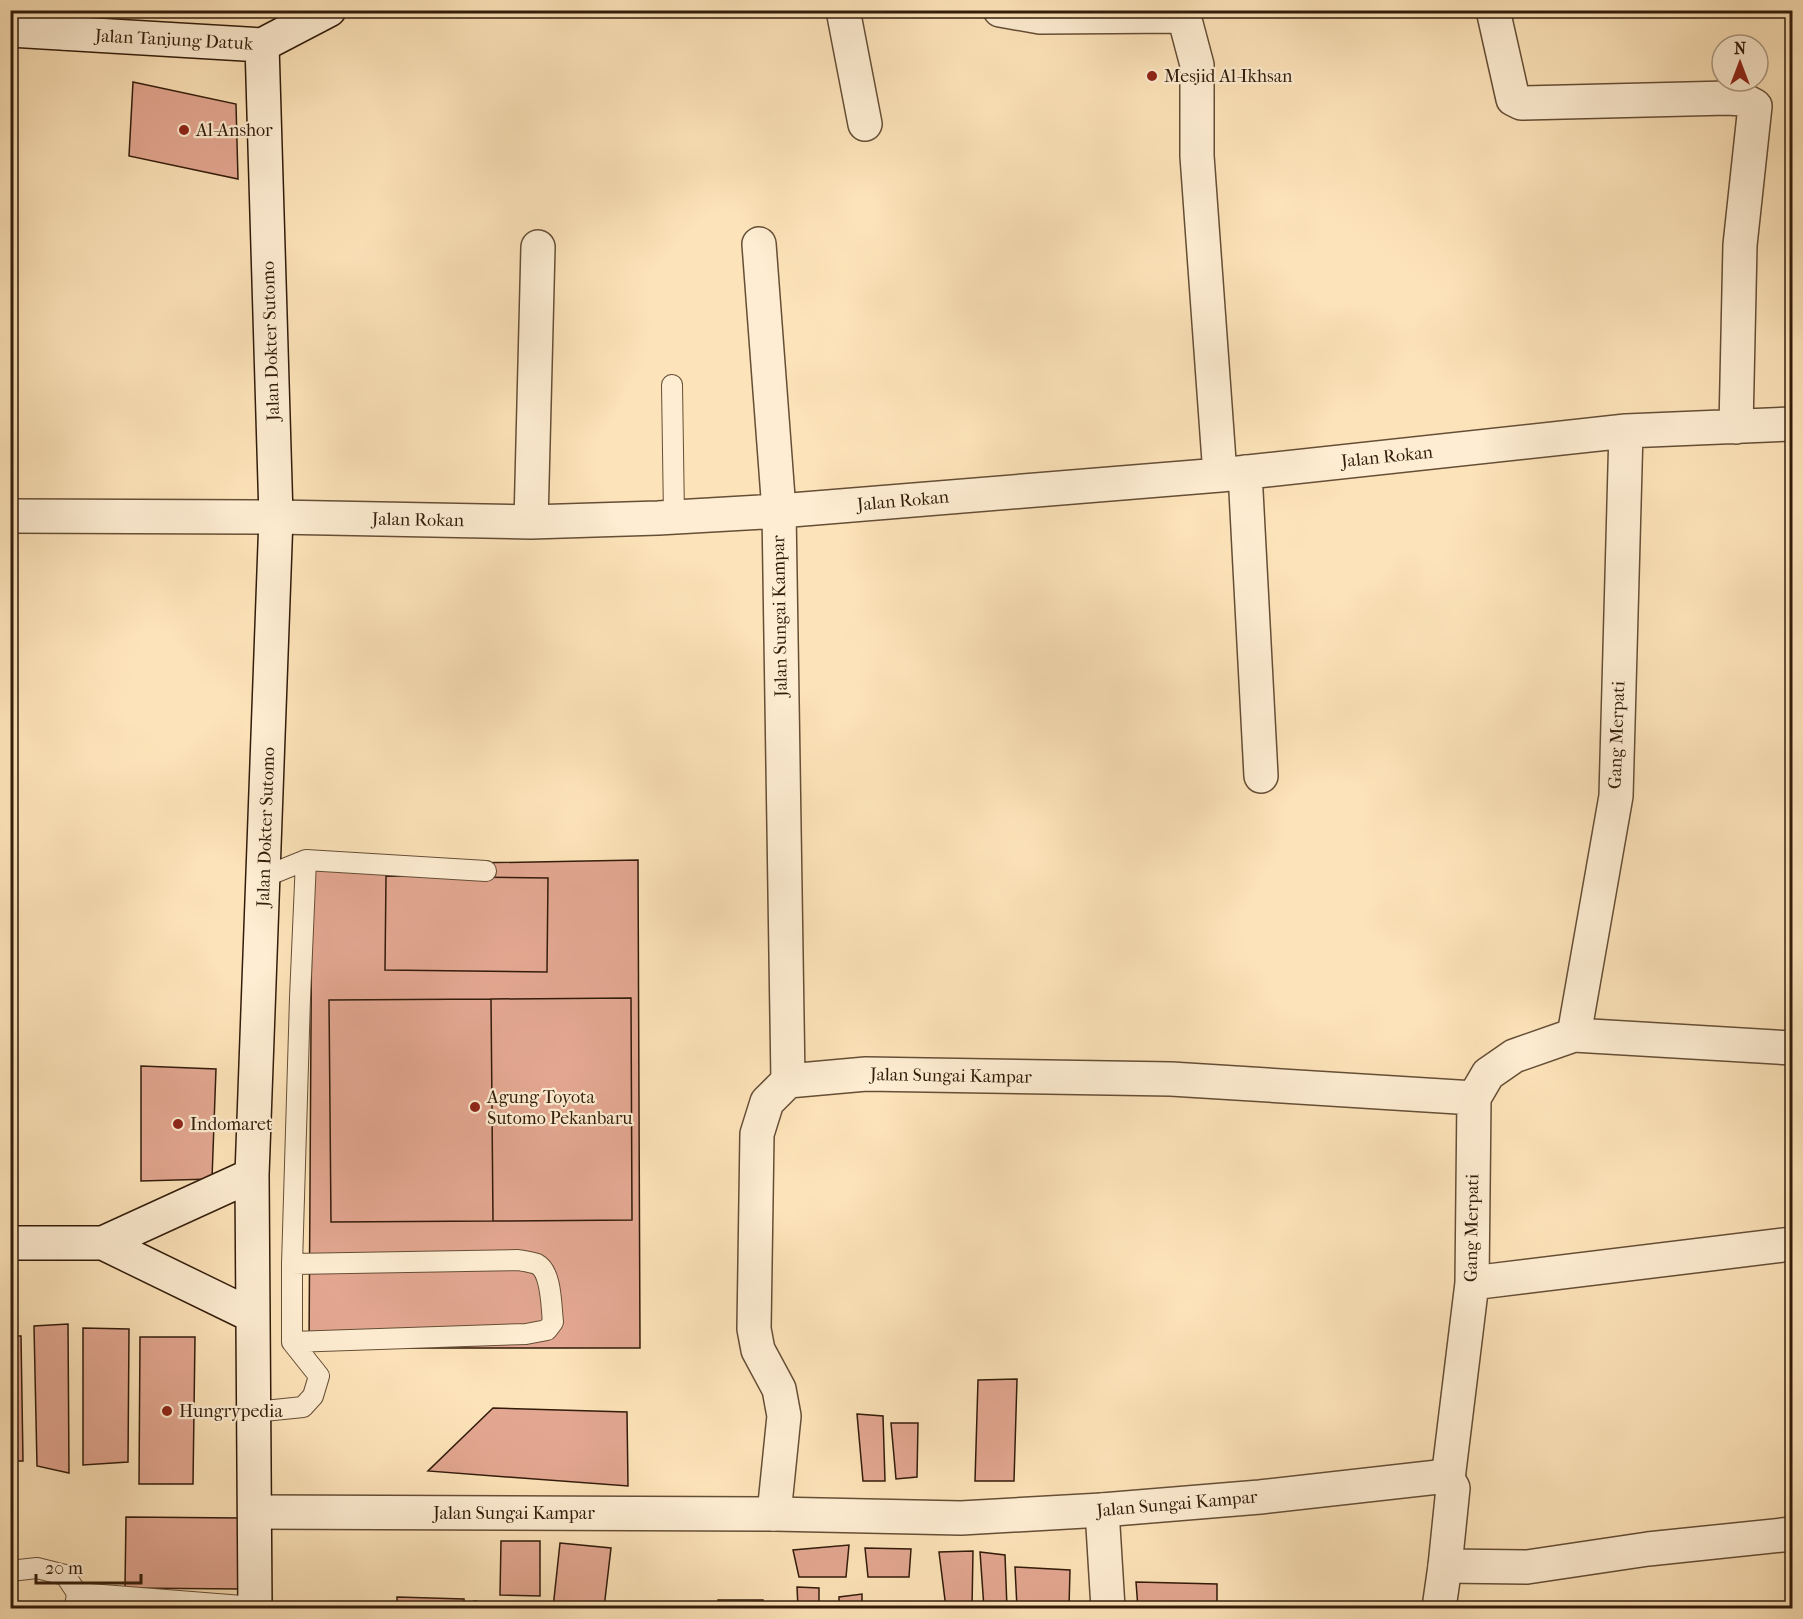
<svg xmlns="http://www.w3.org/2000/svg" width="1803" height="1619" viewBox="0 0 1803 1619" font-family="'IM FELL French Canon',serif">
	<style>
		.building { fill: #e3a791; stroke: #321c0b; stroke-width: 1.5 }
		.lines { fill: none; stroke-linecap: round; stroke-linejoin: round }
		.service-casing { stroke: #654e36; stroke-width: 22 }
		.minor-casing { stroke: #654e36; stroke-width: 36 }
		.tertiary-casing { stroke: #654e36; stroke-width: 36 }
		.secondary-casing { stroke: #321c0b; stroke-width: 36 }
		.service { stroke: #feedd2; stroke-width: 20 }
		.minor { stroke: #feedd2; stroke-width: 33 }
		.tertiary { stroke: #feedd2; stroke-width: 33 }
		.secondary { stroke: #feedd2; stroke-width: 33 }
		.poi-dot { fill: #8f2418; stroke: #feedd2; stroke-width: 2 }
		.labels { text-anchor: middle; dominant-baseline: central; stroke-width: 4.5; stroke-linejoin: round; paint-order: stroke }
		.street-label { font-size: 18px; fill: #321c0b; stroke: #feedd2 }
		.poi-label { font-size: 18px; fill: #321c0b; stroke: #feedd2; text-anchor: start }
	</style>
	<rect width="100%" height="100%" fill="#fde3b9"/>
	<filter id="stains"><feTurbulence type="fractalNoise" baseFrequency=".00333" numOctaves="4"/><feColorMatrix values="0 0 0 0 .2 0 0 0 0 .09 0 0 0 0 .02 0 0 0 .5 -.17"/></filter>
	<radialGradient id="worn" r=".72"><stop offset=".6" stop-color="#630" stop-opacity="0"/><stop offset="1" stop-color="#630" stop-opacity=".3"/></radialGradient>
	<path class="building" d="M 133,82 L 236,104 L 238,179 L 129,156 Z
		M 638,860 L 640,1348 L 309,1348 L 312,866 Z
		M 386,876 L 548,878 L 547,972 L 385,970 Z
		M 631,998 L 632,1220 L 493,1221 L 491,999 Z
		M 491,999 L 493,1221 L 331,1222 L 329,1000 Z
		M 141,1066 L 216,1069 L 212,1179 L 141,1181 Z
		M 68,1324 L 69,1473 L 37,1466 L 34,1326 Z
		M 83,1328 L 129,1329 L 128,1462 L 83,1465 Z
		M 10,1336 L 21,1336 L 23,1461 L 10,1461 Z
		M 140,1337 L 195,1337 L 193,1484 L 139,1484 Z
		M 1017,1379 L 1014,1481 L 975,1481 L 978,1380 Z
		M 493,1408 L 627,1412 L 628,1486 L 428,1471 Z
		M 857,1414 L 883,1416 L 885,1481 L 863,1481 Z
		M 891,1423 L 918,1423 L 917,1477 L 896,1479 Z
		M 126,1517 L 242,1518 L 242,1589 L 125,1588 Z
		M 501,1541 L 540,1541 L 540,1596 L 500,1595 Z
		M 560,1543 L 611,1548 L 604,1608 L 553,1608 Z
		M 849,1545 L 846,1577 L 799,1577 L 793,1550 Z
		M 865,1548 L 911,1549 L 909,1577 L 868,1577 Z
		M 973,1551 L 972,1608 L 946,1608 L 939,1552 Z
		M 980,1552 L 1005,1555 L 1007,1608 L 984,1608 Z
		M 1015,1567 L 1070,1570 L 1069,1608 L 1017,1608 Z
		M 1136,1582 L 1217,1584 L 1217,1608 L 1138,1608 Z
		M 797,1587 L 819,1588 L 819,1608 L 798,1608 Z
		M 862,1594 L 862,1608 L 839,1608 L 839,1597 Z
		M 397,1597 L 464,1599 L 464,1608 L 397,1608 Z
		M 718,1600 L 763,1600 L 763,1608 L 718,1608 Z
		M 474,1601 L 528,1608 L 473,1608 Z"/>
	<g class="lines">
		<defs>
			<path id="service" d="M 672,385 L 674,516
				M 264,877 L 306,860 L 486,871
				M 292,1342 L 526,1334 L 547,1330 L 553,1322 C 551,1306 552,1272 537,1264 C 531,1262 524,1261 518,1260 L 292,1264
				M 254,1412 L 303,1407 L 313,1396 L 319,1376 L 292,1342 L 292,1264 L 300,998 L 306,860
				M 10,1571 L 37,1568 L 65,1575 L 77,1593
				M 75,1608 L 77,1593 L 255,1607"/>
			<path id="minor" d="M 843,10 L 865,124
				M 1000,10 L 1040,17 L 1184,16
				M 1181,10 L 1184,16 L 1197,65 L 1197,156 L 1220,475
				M 1493,10 L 1513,99 L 1521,103 L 1728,98 L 1742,99 L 1755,106 L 1740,245 L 1736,427
				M 64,33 L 65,10
				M 759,244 L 779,511 L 788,1081
				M 1245,472 L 1261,776
				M 10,516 L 276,517 L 531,522 L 658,518 L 779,511 L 1220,475 L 1626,431 L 1792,424
				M 531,522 L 538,247
				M 1574,1035 L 1616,796 L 1626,431
				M 1472,1283 L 1792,1244
				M 1448,1479 L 1472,1283 L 1474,1098 L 1488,1074 L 1514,1056 L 1574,1035 L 1792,1048
				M 1102,1510 L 1108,1608
				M 774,1514 L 784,1416 L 779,1389 L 758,1350 L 754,1329 L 757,1134 L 767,1102 L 788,1081 L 866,1074 L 1171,1079 L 1474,1098
				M 1445,1566 L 1527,1567 L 1648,1549 L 1792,1534"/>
			<path id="tertiary" d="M 255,1512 L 774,1514 L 961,1518 L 1102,1510 L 1260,1497 L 1438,1477 L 1448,1479 L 1453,1488 L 1445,1566 L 1439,1608"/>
			<path id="secondary" d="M 10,30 L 262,45 L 329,10
				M 10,1243 L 103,1243 L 252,1175
				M 103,1243 L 253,1316
				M 255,1608 L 252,1175 L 276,517 L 262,45"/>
		</defs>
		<use href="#service" class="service-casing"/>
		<use href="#minor" class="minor-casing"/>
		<use href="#tertiary" class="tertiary-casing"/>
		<use href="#secondary" class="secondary-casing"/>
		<use href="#service" class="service"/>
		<use href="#minor" class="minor"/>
		<use href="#tertiary" class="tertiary"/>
		<use href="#secondary" class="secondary"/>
	</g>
	<g class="poi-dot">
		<circle cx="1152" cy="76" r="6"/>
		<circle cx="184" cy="130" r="6"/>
		<circle cx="475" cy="1107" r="6"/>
		<circle cx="178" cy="1124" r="6"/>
		<circle cx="167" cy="1411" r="6"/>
	</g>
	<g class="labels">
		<g class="street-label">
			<text transform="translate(174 40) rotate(3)">Jalan Tanjung Datuk</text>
			<text transform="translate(271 341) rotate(-92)">Jalan Dokter Sutomo</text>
			<text transform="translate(1387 457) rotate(-6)">Jalan Rokan</text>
			<text transform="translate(903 501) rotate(-5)">Jalan Rokan</text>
			<text transform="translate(418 520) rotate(1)">Jalan Rokan</text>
			<text transform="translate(780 616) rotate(-91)">Jalan Sungai Kampar</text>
			<text transform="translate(1617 735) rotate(-88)">Gang Merpati</text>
			<text transform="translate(266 827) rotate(-88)">Jalan Dokter Sutomo</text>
			<text transform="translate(951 1076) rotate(1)">Jalan Sungai Kampar</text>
			<text transform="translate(1472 1228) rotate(-89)">Gang Merpati</text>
			<text transform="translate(1177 1504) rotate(-5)">Jalan Sungai Kampar</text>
			<text x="514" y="1513">Jalan Sungai Kampar</text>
		</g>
		<g class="poi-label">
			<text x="1164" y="76">Mesjid Al-Ikhsan</text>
			<text x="196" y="130">Al-Anshor</text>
			<text x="487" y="1097">Agung Toyota<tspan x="487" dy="21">Sutomo Pekanbaru</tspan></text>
			<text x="190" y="1124">Indomaret</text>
			<text x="179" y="1411">Hungrypedia</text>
		</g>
	</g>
	<rect width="1803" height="1619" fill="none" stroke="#fde3b9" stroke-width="36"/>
	<rect x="12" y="12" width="1779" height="1595" fill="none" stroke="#321c0b" stroke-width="3"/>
	<rect x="18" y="18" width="1767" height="1583" fill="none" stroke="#321c0b" stroke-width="1.5"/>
	<g transform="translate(1740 63)"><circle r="28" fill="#feedd2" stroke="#ac9982" stroke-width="1.5"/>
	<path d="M0-4.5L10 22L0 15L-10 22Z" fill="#8f2418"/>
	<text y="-9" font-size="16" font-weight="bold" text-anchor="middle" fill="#321c0b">N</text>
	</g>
	<path d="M36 1574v9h105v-9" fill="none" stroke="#321c0b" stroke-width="3"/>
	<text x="45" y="1574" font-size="18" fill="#321c0b" stroke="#feedd2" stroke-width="4.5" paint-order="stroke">20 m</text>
	<rect width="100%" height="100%" filter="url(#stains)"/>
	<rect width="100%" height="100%" fill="url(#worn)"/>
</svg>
